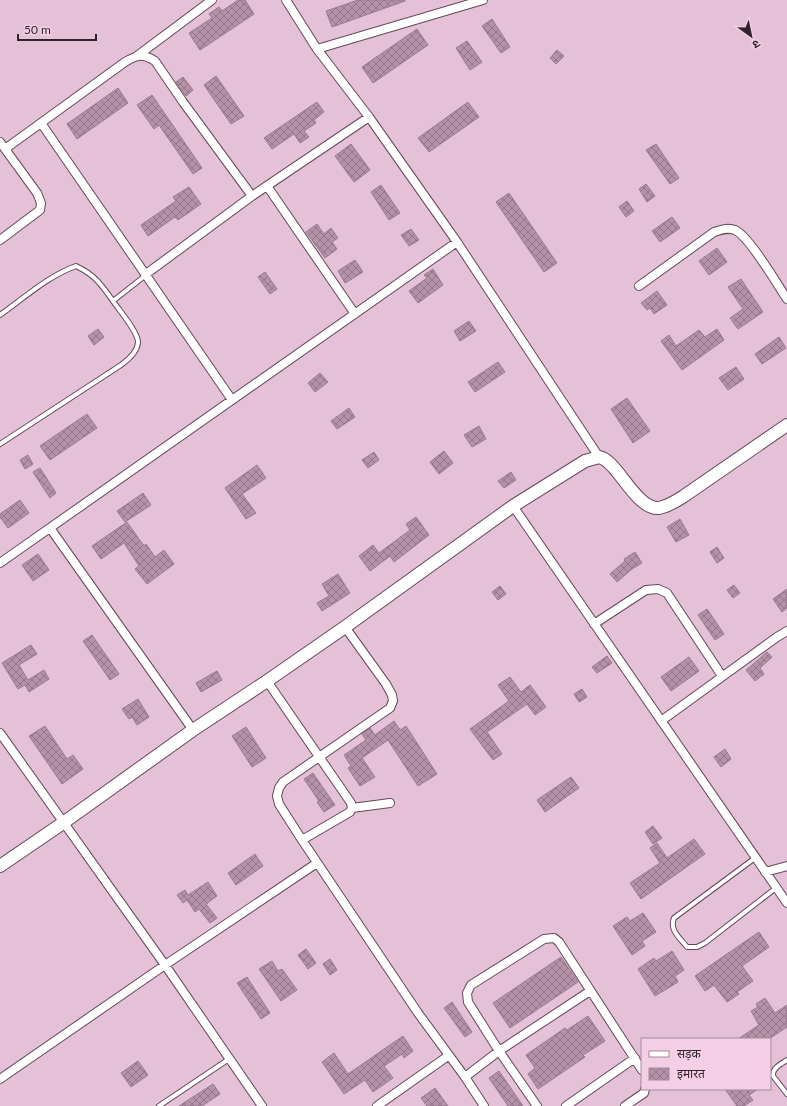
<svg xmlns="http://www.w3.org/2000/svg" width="787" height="1106" viewBox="0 0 787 1106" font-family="Lato,'Noto Sans Devanagari',sans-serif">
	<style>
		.building { fill: url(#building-cross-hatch); stroke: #9a798e }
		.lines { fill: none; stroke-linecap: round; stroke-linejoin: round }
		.lane-casing { stroke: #65475b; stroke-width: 6 }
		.street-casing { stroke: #65475b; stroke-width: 10 }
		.secondary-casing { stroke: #65475b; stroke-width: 14 }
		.lane { stroke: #fff; stroke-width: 4 }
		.street { stroke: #fff; stroke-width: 8 }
		.secondary { stroke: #fff; stroke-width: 12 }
	</style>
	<defs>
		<pattern id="building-cross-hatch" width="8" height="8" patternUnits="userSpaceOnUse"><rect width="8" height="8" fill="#b492a7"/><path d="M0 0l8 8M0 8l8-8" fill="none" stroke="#937788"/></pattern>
	</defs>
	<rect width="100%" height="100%" fill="#e5c1d8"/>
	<path class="building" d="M 238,0 L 245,0 L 254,14 L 200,50 L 189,33 L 212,18 L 209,14 L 219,7 L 222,11 Z
		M 358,0 L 405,0 L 405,1 L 332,27 L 326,11 Z
		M 492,19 L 510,47 L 501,53 L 482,26 Z
		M 417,29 L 428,45 L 373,83 L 362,67 Z
		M 467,41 L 482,62 L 470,70 L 456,48 Z
		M 557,50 L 564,56 L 556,64 L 550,58 Z
		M 216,76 L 244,116 L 231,124 L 204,85 Z
		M 183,77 L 193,90 L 186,96 L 176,82 Z
		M 118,88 L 128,103 L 77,139 L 67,124 Z
		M 152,95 L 202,168 L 193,174 L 159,125 L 154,129 L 137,105 Z
		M 317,102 L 324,112 L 314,120 L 316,123 L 304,131 L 309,137 L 300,143 L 294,134 L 272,149 L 264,138 Z
		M 468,102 L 479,117 L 429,152 L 418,138 Z
		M 351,144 L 370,170 L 354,182 L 335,156 Z
		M 656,144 L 679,178 L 670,184 L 646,150 Z
		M 646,184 L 655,196 L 647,202 L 639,189 Z
		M 381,185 L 400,213 L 389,220 L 371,192 Z
		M 189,187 L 201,204 L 178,220 L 175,217 L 148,236 L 141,225 L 176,201 L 173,197 Z
		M 509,193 L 557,263 L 544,272 L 496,202 Z
		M 627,201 L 634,211 L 626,217 L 619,207 Z
		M 672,217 L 680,228 L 660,242 L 652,231 Z
		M 317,224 L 324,234 L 331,228 L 338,238 L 332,242 L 337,249 L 325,258 L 306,232 Z
		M 411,229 L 419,240 L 409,246 L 401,235 Z
		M 717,248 L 727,262 L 709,275 L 699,261 Z
		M 355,260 L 363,272 L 345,283 L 338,271 Z
		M 433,269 L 443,285 L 418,303 L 409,291 L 427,278 L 424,275 Z
		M 265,272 L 277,289 L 270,294 L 258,277 Z
		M 741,279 L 763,312 L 738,329 L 730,318 L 743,309 L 728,287 Z
		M 657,291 L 667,305 L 654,314 L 650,308 L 647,310 L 641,303 Z
		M 469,321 L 476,331 L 460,341 L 454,331 Z
		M 98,329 L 104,337 L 94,345 L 88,336 Z
		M 717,329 L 724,340 L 682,370 L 661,341 L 669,335 L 676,346 L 699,330 L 705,337 Z
		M 779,337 L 786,348 L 762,364 L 755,354 Z
		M 498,362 L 505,372 L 475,392 L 468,382 Z
		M 736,367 L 744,379 L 728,390 L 719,378 Z
		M 320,373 L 328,382 L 315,392 L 308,383 Z
		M 627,398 L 650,431 L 633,443 L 611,409 Z
		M 349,408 L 355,417 L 337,429 L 331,421 Z
		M 87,414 L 97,428 L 50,460 L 40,446 Z
		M 479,426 L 486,439 L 472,447 L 464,435 Z
		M 444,451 L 453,463 L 439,474 L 430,462 Z
		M 374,452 L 379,460 L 368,468 L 362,460 Z
		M 28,455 L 33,464 L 25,469 L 20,460 Z
		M 257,465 L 266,478 L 242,494 L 256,513 L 246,519 L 225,488 Z
		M 40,468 L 56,493 L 50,498 L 33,472 Z
		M 511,472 L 516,480 L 504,488 L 498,481 Z
		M 143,493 L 151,505 L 125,522 L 117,511 Z
		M 20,500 L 29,513 L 8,528 L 0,517 L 0,514 Z
		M 416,517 L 429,535 L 394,562 L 390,556 L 370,571 L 359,556 L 373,545 L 379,553 L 410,530 L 406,524 Z
		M 680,519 L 689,535 L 676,542 L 667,527 Z
		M 127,522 L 144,546 L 146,544 L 155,557 L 164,550 L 174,564 L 147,584 L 135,569 L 139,566 L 124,543 L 101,559 L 92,546 Z
		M 717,547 L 724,558 L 717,563 L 710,552 Z
		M 635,552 L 642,563 L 632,569 L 617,582 L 610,574 L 625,561 L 624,559 Z
		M 38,554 L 49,570 L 33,581 L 22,565 Z
		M 338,574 L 350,593 L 322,611 L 317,603 L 329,596 L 322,584 Z
		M 734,585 L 740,593 L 733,598 L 727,590 Z
		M 500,586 L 506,594 L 498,600 L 492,592 Z
		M 787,589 L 787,608 L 782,612 L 773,599 Z
		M 707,609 L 724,634 L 715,640 L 698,615 Z
		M 92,635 L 119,674 L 110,680 L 83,641 Z
		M 31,645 L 37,654 L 19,665 L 28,680 L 44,670 L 49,679 L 29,692 L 25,685 L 18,689 L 2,663 Z
		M 767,652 L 772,657 L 760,668 L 764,674 L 755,681 L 746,670 Z
		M 607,656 L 612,663 L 597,673 L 592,667 Z
		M 689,657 L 699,671 L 671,691 L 661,677 Z
		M 217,671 L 222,680 L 201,692 L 196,683 Z
		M 510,677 L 521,692 L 530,685 L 546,707 L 535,715 L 527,704 L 487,732 L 502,754 L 493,760 L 470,729 L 509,701 L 498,685 Z
		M 582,689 L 587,697 L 579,702 L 574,694 Z
		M 138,699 L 149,717 L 137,725 L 132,717 L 129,719 L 122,709 Z
		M 394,721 L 400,730 L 406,726 L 437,774 L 418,786 L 388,740 L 362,758 L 375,777 L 360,786 L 348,768 L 351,766 L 344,755 L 366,740 L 362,734 L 370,728 L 375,735 Z
		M 45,726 L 67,759 L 73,755 L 83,769 L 62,784 L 29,736 Z
		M 246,727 L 266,758 L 252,767 L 232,736 Z
		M 725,749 L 731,759 L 721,767 L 714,757 Z
		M 313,773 L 335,805 L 324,812 L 317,802 L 319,801 L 304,779 Z
		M 571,777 L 579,788 L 545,812 L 537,800 Z
		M 653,826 L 662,838 L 653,844 L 645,832 Z
		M 694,839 L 705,854 L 641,899 L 630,883 L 660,863 L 650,848 L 657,843 L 667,858 Z
		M 255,854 L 263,866 L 236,885 L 228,873 Z
		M 208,882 L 217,896 L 206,904 L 217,918 L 210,923 L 199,909 L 195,912 L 187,900 L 183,903 L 177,895 L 185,890 L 188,895 Z
		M 643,913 L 656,932 L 642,941 L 645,946 L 632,955 L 613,926 L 627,917 L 630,921 Z
		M 759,932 L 769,947 L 742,966 L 753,981 L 737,992 L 739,994 L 727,1002 L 714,985 L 705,991 L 695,976 Z
		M 306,949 L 316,963 L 308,969 L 298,955 Z
		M 672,951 L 684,970 L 675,976 L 678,982 L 655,996 L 638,969 L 654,958 L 656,961 Z
		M 561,957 L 578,982 L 510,1028 L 493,1003 Z
		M 330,959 L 337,970 L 330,975 L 323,964 Z
		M 272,961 L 278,971 L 282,969 L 297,990 L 281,1001 L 259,969 Z
		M 247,977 L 270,1013 L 261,1019 L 237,983 Z
		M 765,998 L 775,1013 L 787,1005 L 787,1027 L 769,1039 L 738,1039 L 759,1025 L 751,1011 L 758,1007 L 756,1004 Z
		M 452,1002 L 472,1032 L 465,1037 L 444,1008 Z
		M 588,1016 L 605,1041 L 583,1055 L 585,1057 L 538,1089 L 528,1074 L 535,1068 L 526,1055 L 565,1028 L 567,1030 Z
		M 403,1036 L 413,1051 L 404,1058 L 402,1054 L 384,1066 L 393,1078 L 373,1092 L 365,1080 L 344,1094 L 322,1062 L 334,1053 L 348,1074 Z
		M 138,1061 L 148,1075 L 131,1087 L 121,1073 Z
		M 499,1071 L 523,1106 L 508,1106 L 489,1078 Z
		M 213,1084 L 220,1094 L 202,1106 L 179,1106 Z
		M 435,1088 L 448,1106 L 427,1106 L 421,1098 Z
		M 725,1089 L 758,1089 L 749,1095 L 753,1100 L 744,1106 L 737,1106 Z"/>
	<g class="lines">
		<defs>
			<path id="lane" d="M 0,315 C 24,298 48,276 76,266 C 95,275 101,284 113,301 L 146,275
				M 0,444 L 121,365 C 128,360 137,353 138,343 C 139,333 119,310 113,301
				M 755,858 L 674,918 C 669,930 680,938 687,947 L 697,947 L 705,943 L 776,888
				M 787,1060 C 781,1064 772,1068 773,1076 L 787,1094
				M 159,1106 L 229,1059"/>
			<path id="street" d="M 286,0 L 317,49 L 369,117 L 457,242 L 599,457
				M 317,49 L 483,0
				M 137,56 L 212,0
				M 41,123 L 232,400
				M 0,142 L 37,193 L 41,203 L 40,210 L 0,240
				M 5,149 L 125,62 C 137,55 142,53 155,61 L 183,102 L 252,196 L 369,117
				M 267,186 L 355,314
				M 146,274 L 252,196
				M 639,286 L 714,232 C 721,230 727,227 735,230 C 749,236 777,284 787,299
				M 513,506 L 787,903
				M 50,528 L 193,730
				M 0,563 L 457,242
				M 594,624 L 646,590 L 658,589 L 667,593 L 722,676
				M 345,627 L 386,684 L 392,695 L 393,701 L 390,708 L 283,782 L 279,788 L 277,796 L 279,804 L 302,840 L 418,1013 L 465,1077 L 484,1106
				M 267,681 L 351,803 L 352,808 L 350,812 L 302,840
				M 661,721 L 777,637 L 787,631
				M 0,733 L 165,965 L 262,1106
				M 352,808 L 390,803
				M 765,872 L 787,866
				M 465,1077 L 499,1051 L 590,991
				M 0,1079 L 165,965 L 317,863
				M 377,1106 L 448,1056
				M 537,1106 L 499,1051 L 468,1002 L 467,993 L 471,985 L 544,939 L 554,938 L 559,942 L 642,1070
				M 566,1106 L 635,1058
				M 625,1106 L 644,1093 L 645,1089"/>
			<path id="secondary" d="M 0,866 L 63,823 L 193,730 L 267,681 L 345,627 L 513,506 L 585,461 L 599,457 C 602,458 605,459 607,461 C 621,471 639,510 659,508 C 669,506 676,501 684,496 L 787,425"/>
		</defs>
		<use href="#lane" class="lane-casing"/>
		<use href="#street" class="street-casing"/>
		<use href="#secondary" class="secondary-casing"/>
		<use href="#lane" class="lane"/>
		<use href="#street" class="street"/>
		<use href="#secondary" class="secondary"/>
	</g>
	<rect x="641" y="1038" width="130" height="52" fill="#f3cee5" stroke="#a5899a"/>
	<rect x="649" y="1051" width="20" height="6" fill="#ffffff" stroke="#a5899a"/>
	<text x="677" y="1058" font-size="12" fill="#2f222a">सड़क</text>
	<rect x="649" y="1068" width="20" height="12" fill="url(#building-cross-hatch)" stroke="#a5899a"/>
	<text x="677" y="1078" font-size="12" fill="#2f222a">इमारत</text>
	<g transform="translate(751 36) rotate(147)" stroke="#f3cee5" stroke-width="3" paint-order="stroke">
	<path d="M0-3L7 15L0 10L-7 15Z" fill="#2f222a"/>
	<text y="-6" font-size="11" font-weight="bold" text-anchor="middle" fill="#2f222a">उ</text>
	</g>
	<path d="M18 34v6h78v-6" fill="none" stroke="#2f222a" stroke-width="2"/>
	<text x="24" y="34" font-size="12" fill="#2f222a" stroke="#f3cee5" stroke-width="3" paint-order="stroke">50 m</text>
</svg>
